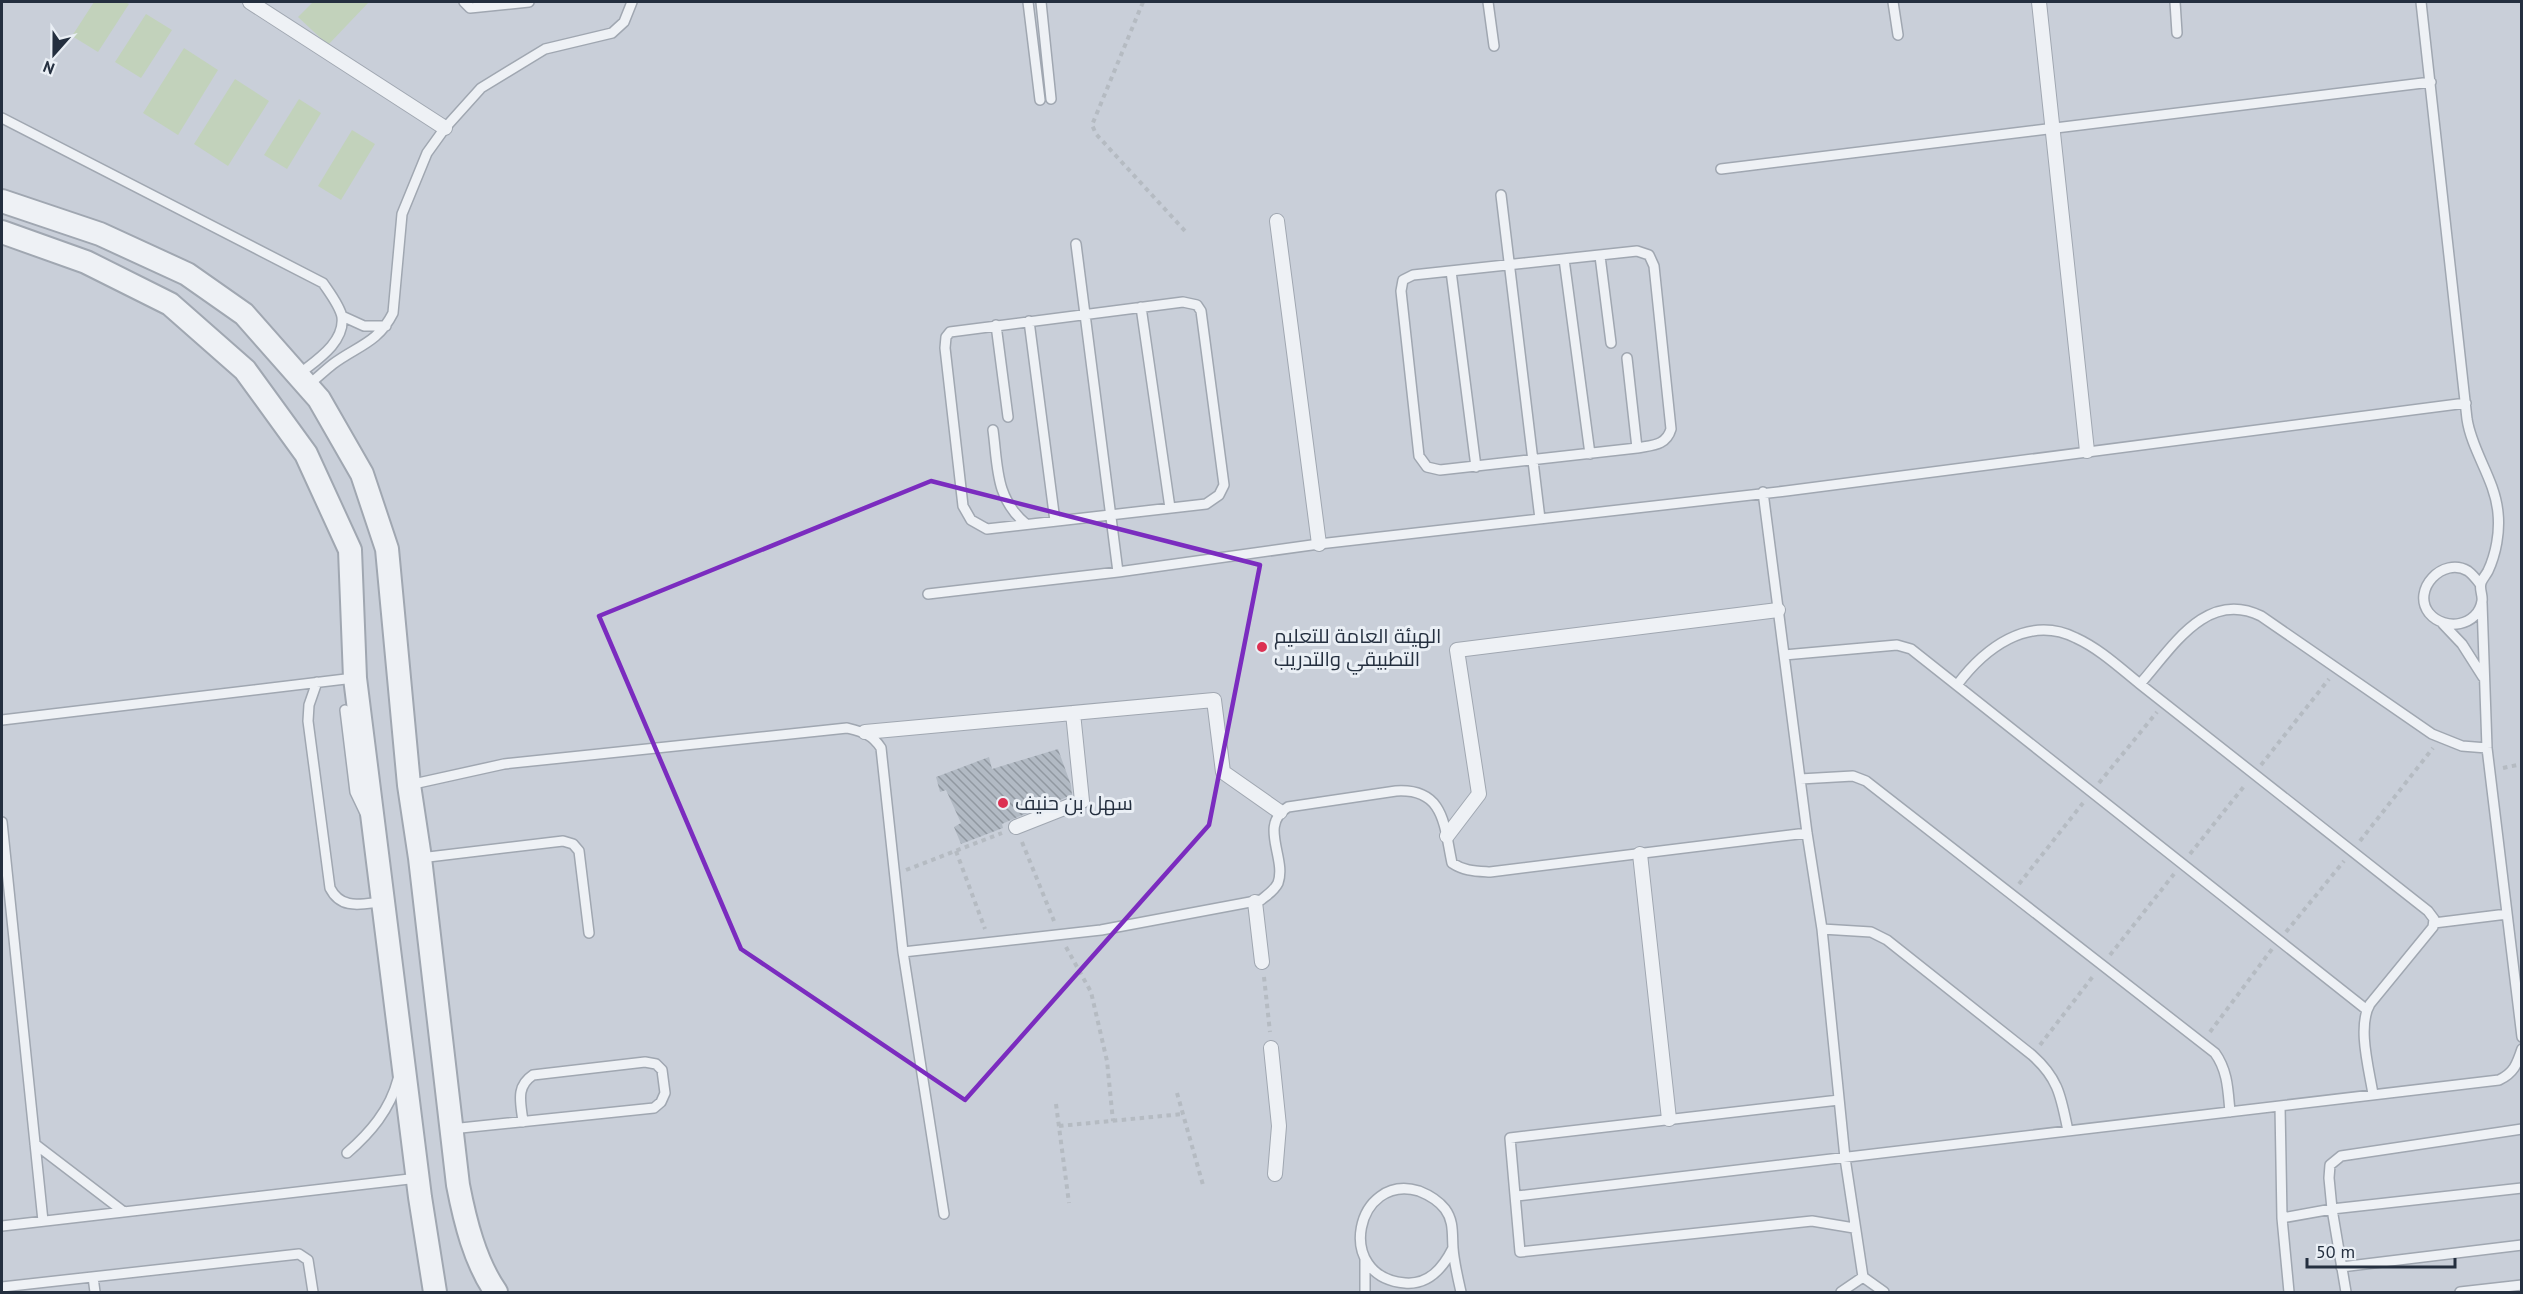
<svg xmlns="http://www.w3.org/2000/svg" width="2523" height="1294" viewBox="0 0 2523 1294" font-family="'PT Sans',Cairo,sans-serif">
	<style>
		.built { fill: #c9cfd9 }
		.green { fill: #c2d2bb }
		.building { fill: url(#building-back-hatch) }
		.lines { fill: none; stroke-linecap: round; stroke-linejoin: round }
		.service-casing { stroke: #a0a7b1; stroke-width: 12 }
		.pedestrian-casing { stroke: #a0a7b1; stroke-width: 16 }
		.tertiary-casing { stroke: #a0a7b1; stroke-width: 26 }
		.path { stroke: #b5bbc2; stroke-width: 4; stroke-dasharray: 4.5 4.5; stroke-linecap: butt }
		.service { stroke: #eef1f5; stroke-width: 9 }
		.pedestrian { stroke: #eef1f5; stroke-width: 14 }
		.tertiary { stroke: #eef1f5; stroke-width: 22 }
		.marked { fill: none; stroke: #7b2cbf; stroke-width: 4.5; stroke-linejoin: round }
		.poi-dot { fill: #dc3052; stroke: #eaeff5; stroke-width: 2 }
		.labels { text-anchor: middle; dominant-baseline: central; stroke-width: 6; stroke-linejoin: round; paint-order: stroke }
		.poi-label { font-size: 20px; fill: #242f3f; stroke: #eaeff5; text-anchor: start }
	</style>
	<defs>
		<pattern id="building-back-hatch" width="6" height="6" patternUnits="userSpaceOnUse" patternTransform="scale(1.5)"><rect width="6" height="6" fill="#b2bac4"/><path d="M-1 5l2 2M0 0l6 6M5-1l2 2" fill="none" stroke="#9198a1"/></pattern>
	</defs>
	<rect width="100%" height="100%" fill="#dbe0e7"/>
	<path class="built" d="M 2,2 L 2521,2 L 2521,1292 L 2,1292 Z"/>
	<path class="green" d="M 94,2 L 125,2 L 129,4 L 98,52 L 72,36 Z
		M 313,2 L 369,2 L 328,45 L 298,17 Z
		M 146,14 L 172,30 L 141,78 L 115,62 Z
		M 184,48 L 218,70 L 178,135 L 143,113 Z
		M 235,79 L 269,101 L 228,166 L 194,144 Z
		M 299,99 L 321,113 L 287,169 L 264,155 Z
		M 352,130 L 375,144 L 341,200 L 318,186 Z"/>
	<path class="building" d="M 1058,749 L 1071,785 L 1072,795 L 1013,819 L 1002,824 L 1003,828 L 961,844 L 954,827 L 961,823 L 946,790 L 940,792 L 936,777 L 989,757 L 992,769 Z"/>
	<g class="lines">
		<defs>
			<path id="service" d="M 464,2 L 470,8 L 529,2
				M 1028,2 L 1040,100
				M 1041,2 L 1051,99
				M 1488,2 L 1494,46
				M 1893,2 L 1898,35
				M 2175,2 L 2177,33
				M 2421,2 L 2467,419 C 2472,452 2495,479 2498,513 C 2500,532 2496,554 2488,571 C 2486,575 2482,579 2481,583 C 2479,589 2483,595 2482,601 C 2478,626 2445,632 2429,613 C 2411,590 2443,556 2468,571 C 2472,574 2477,580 2480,584
				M 2,118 L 323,283 C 329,292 340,306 342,317 C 345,343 315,361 298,375
				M 1721,169 L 2431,82
				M 1501,195 L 1540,519
				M 1076,244 L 1118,572
				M 1637,251 L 1649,255 L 1654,266 L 1671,429 C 1666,446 1652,445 1637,448 L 1440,470 L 1427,467 L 1419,456 L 1401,291 L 1403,280 L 1413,275 Z
				M 1600,256 L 1611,343
				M 1564,259 L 1590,454
				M 1451,271 L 1476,467
				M 1183,302 L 1197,305 L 1201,311 L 1224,485 L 1219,495 L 1206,504 L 987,529 L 971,520 L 963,506 L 945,348 L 946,337 L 950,332 Z
				M 1141,307 L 1170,508
				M 342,316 L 364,326 L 386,326
				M 1029,321 L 1055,521
				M 996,325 L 1008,417
				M 1627,358 L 1637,448
				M 307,386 C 316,379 324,371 333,364 C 357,346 378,343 393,313 L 402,214 L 427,153 L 445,128 L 481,88 L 545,49 L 612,33 L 624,22 L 632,2
				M 993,430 C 998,467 995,498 1026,524
				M 1763,492 L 1807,833 L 1822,929 L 1845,1158 L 1863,1277 L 1884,1292
				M 928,594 L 1118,572 L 1319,544 L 1786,491 L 2466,403
				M 2482,603 L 2487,748 L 2522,1037
				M 2443,624 L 2462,644 L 2483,677
				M 1784,655 L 1897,645 L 1911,649 L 2367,1010
				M 317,682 L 309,705 L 308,721 L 330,888 C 341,910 361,904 381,902
				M 2140,684 C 2172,648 2206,589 2261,616 L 2432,734 L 2462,746 L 2487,748
				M 1957,685 C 1984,649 2028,614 2076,638 C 2100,649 2120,668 2140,684 L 2428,911 L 2434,919 L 2433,927 L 2370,1004 C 2357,1026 2369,1069 2373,1094
				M 345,710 L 355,792 L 365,813
				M 2,720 L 354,678
				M 1800,779 L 1853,776 L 1866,781 L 2215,1053 C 2228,1071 2228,1091 2230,1112
				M 409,785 L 504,764 L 847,728 C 863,732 872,734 881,748 L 903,952 L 944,1214
				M 2,822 L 43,1221
				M 420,858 L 563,841 L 573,844 L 579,851 L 589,933
				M 2434,923 L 2507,914
				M 1822,929 L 1871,932 L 1887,940 L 2032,1055 C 2059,1079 2061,1097 2068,1131
				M 903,952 L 1101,930 L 1261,900 C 1267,895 1274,891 1278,883 C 1287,858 1258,825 1288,807 L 1396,791 C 1445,788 1444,826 1452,863 C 1464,871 1475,871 1490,872 L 1807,833
				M 1839,1100 L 1510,1138 L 1520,1252 L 1812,1221 L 1854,1228
				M 2280,1106 L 2282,1218 L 2289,1292
				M 451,1129 L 654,1108 L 661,1102 L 665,1093 L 662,1070 L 656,1064 L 645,1062 L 533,1075 C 515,1087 521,1103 523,1122
				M 35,1144 L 124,1212
				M 347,1153 C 370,1133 390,1110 398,1079
				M 1517,1196 L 2499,1080 C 2514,1073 2517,1064 2522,1049
				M 2282,1218 L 2332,1209 L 2522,1188
				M 2,1226 L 418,1178
				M 1453,1248 C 1443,1268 1429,1285 1405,1283 C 1333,1277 1356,1172 1419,1191 C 1429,1195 1438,1200 1445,1209 C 1454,1221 1452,1234 1453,1248 C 1454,1262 1458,1279 1461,1292
				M 1365,1259 L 1365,1292
				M 2341,1267 L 2522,1245
				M 93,1277 L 95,1292
				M 2,1287 L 299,1254 L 308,1260 L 313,1292
				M 1841,1292 L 1863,1277
				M 2346,1292 L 2332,1209 L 2329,1178 L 2330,1165 L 2341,1156 L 2522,1129
				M 2460,1292 L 2522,1285"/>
			<path id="pedestrian" d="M 250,2 L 445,128
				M 2039,2 L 2087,451
				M 1277,221 L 1319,544
				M 865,732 L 1214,700 L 1223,772 L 1280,812
				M 1016,827 L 1082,801 L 1073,713
				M 1447,836 L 1479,794 L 1457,650 L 1778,610
				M 1640,854 L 1669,1119
				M 1255,902 L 1262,962
				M 1271,1048 L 1279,1126 L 1275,1174"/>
			<path id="tertiary" d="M 2,201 L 100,234 L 187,274 L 244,314 L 319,399 L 362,474 L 387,549 L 409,785 L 420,858 L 458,1185 C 465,1221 475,1262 496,1292
				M 2,232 L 86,262 L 170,304 L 245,370 L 306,454 L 350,550 L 355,678 L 420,1197 L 435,1292"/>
		</defs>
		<use href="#service" class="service-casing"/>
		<use href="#pedestrian" class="pedestrian-casing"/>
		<use href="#tertiary" class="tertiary-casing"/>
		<path class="path" d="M 1143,2 L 1092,125 L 1096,134 L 1185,231
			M 2261,765 L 2329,679
			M 2503,768 L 2522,764
			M 2099,783 L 2157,712
			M 2360,841 L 2433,748
			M 1022,842 L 1054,921
			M 956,851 L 985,929
			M 2190,854 L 2245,785
			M 906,870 L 1002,833
			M 2019,884 L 2083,803
			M 2286,932 L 2344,861
			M 1066,947 L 1091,992 L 1107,1061 L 1113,1121
			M 2110,955 L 2174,874
			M 1264,977 L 1270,1032
			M 2210,1032 L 2272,949
			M 2040,1045 L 2094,975
			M 1177,1093 L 1203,1185
			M 1056,1104 L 1069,1203
			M 1059,1126 L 1183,1114"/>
		<use href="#service" class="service"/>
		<use href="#pedestrian" class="pedestrian"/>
		<use href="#tertiary" class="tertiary"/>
	</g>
	<path class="marked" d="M 931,481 L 1260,565 L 1209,825 L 965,1100 L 741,949 L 599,616 Z"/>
	<g class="poi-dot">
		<circle cx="1262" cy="647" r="6"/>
		<circle cx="1003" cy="803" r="6"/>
	</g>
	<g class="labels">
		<g class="poi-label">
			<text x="1274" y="636">الهيئة العامة للتعليم<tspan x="1274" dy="23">التطبيقي والتدريب</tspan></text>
			<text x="1015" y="803">سهل بن حنيف</text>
		</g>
	</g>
	<rect width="2523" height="1294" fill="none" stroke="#242f3f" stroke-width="6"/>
	<g transform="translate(54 54) rotate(201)" stroke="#eaeff5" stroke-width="4.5" paint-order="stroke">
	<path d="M0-4.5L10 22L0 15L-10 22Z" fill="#242f3f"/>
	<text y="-9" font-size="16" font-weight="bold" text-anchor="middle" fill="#242f3f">N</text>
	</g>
	<path d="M2307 1258v9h148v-9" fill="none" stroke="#242f3f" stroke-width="3"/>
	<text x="2316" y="1258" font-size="18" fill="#242f3f" stroke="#eaeff5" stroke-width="4.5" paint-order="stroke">50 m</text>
</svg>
